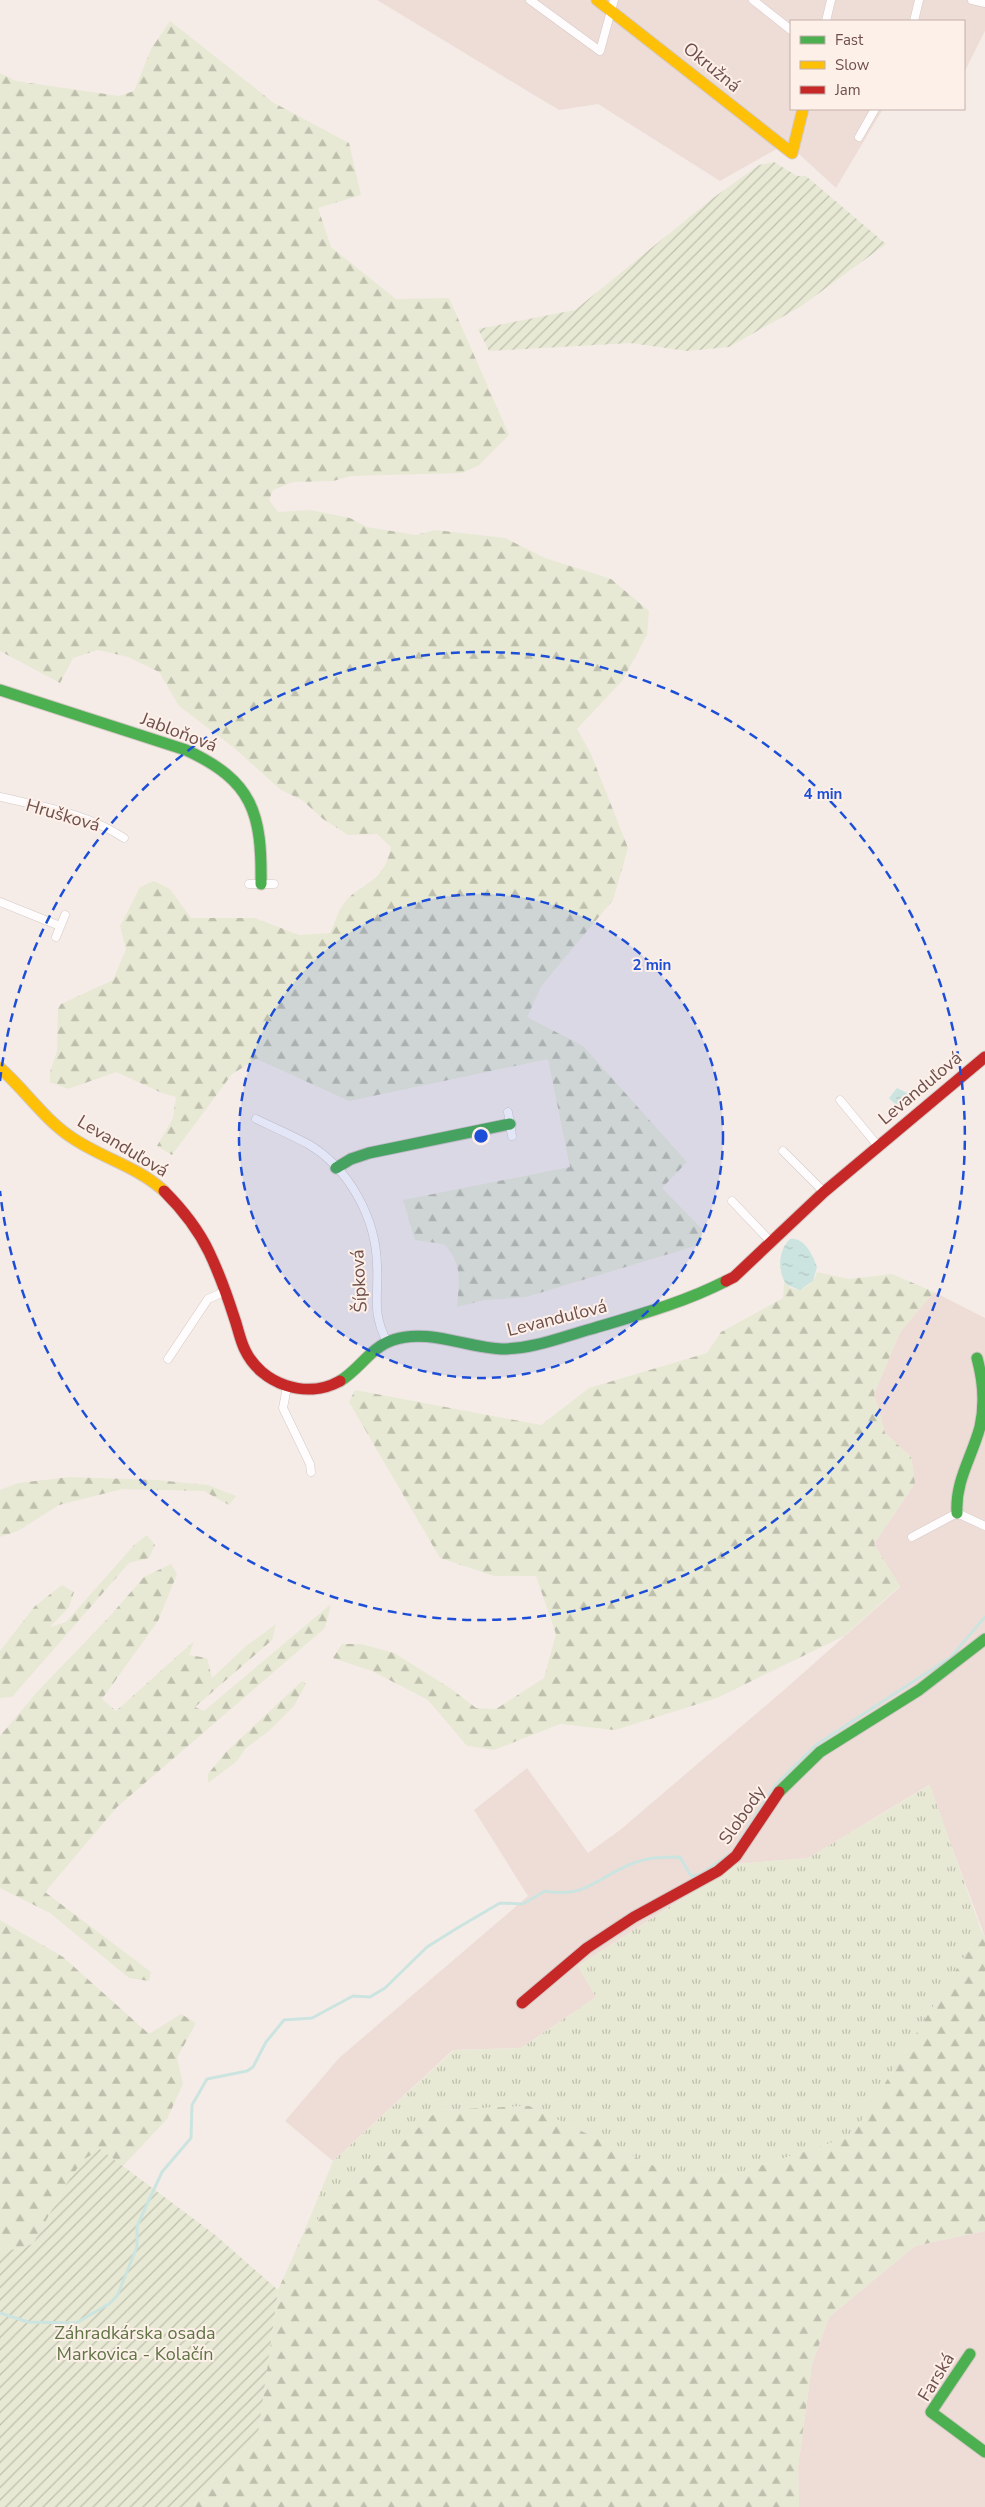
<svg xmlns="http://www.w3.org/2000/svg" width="985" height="2507" viewBox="0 0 985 2507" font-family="'Nunito Sans',sans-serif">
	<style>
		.residential { fill: #eeddd6 }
		.grass { fill: url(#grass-tufts) }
		.forest { fill: url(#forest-firs) }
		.garden { fill: url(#garden-furrows) }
		.water { fill: url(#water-ripples) }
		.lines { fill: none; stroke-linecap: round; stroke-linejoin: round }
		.stream { stroke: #cce4e0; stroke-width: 3 }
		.street-casing { stroke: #d3c8c6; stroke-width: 9 }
		.fast-casing { stroke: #d4c8c5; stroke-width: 13 }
		.slow-casing { stroke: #d4c8c5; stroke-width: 13 }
		.jam-casing { stroke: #d4c8c5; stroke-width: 13 }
		.street { stroke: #fefcfc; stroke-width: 8 }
		.fast { stroke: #4caf50; stroke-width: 11 }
		.slow { stroke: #ffc107; stroke-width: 11 }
		.jam { stroke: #c62828; stroke-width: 11 }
		.ring { fill: none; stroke: #1d4ed8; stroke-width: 2.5; stroke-dasharray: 9 6 }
		.labels { text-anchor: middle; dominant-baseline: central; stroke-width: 4; stroke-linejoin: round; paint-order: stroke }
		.street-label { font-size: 18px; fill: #6f4f4c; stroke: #fdf0e9 }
		.park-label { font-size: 18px; fill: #607445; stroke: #fdf0e9 }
		.centre { fill: #1d4ed8; stroke: #fdf0e9; stroke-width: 2.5 }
		.ring-label { font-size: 15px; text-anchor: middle; font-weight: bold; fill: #1d4ed8; stroke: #fdf0e9; stroke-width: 4; stroke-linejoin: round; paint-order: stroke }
	</style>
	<defs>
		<pattern id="grass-tufts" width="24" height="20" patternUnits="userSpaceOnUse" patternTransform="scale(1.25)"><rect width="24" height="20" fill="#e7e9d4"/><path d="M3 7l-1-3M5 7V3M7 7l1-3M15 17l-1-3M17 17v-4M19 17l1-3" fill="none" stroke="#bfbfae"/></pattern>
		<pattern id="forest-firs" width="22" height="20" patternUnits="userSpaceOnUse" patternTransform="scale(1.25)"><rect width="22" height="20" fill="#e7e9d4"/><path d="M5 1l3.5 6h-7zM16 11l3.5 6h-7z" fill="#bfbfae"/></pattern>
		<pattern id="garden-furrows" width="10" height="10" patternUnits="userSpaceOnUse" patternTransform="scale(1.25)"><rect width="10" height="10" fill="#e7e9d4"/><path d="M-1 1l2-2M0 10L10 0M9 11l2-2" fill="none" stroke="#bfbfae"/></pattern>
		<pattern id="water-ripples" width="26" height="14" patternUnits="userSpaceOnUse" patternTransform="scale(1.25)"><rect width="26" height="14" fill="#cce4e0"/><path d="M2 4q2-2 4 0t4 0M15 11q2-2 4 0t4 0" fill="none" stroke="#b2c5c2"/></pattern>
	</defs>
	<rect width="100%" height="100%" fill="#f5ece8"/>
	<path class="residential" d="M 377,0 L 985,0 L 985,31 L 964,73 L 964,21 L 791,21 L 791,109 L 883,109 L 836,188 L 787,143 L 720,181 L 598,104 L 559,110 Z
		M 934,1292 L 985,1318 L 985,1937 L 929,1785 L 808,1858 L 736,1864 L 578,1966 L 596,1997 L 521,2048 L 453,2050 L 333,2161 L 285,2121 L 339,2058 L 528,1896 L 474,1810 L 527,1768 L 588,1853 L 620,1830 L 784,1690 L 900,1587 L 874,1544 L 915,1483 L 911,1457 L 885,1433 L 874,1394 L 900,1332 Z
		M 985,2231 L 985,2507 L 799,2507 L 798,2467 L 812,2364 L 829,2317 L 915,2246 Z"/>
	<path class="grass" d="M 930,1785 L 981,1930 L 852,2136 L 729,2176 L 669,2173 L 529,2106 L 438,2110 L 304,2232 L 333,2161 L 454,2050 L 521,2048 L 596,1997 L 578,1966 L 736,1864 L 808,1858 Z"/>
	<path class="forest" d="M 170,21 L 274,103 L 349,143 L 361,195 L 318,208 L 331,247 L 396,299 L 449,298 L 509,435 L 478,466 L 462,473 L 350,476 L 333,481 L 293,482 L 273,490 L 269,500 L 278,512 L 311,510 L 350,518 L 367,527 L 416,535 L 435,530 L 505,538 L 545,558 L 611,579 L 649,611 L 647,635 L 622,681 L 577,729 L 591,754 L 628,848 L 613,900 L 542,985 L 527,1017 L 583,1046 L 687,1162 L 662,1188 L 702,1229 L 702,1244 L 526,1297 L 484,1300 L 457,1307 C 459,1280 463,1265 444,1244 L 415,1240 L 403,1200 L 570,1167 L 548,1059 L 349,1101 L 257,1059 L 232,1074 L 172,1155 L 157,1146 L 173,1118 L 176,1097 L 162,1093 L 116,1072 L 68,1089 L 50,1082 L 50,1072 L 57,1051 L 58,1009 L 61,1004 L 113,980 L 126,949 L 120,926 L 140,887 L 154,881 L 170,889 L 191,918 L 255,918 L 299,935 L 330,933 C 334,926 336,916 341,908 C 357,881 383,888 391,847 L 377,834 L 348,835 L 323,819 L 302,800 L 281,790 L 233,747 L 179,706 L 159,672 L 128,657 L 98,650 L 73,658 L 60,683 L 0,651 L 0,73 L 16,81 L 119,96 L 134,91 L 151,49 Z
		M 817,1272 L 849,1279 L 892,1274 L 934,1292 L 900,1332 L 874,1394 L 885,1433 L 911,1457 L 915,1483 L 874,1544 L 900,1586 L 844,1636 L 717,1698 L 615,1730 L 560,1724 L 494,1750 L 467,1746 L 428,1700 L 372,1671 L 333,1658 L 342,1644 L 361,1644 L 394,1653 L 450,1688 L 476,1708 L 496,1709 L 544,1678 L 556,1634 L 536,1576 L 494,1576 L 440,1558 L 349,1402 L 355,1390 L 541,1425 L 589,1388 L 707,1353 L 721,1332 L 783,1298 L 784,1282 C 795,1296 813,1288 817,1272 Z
		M 70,1477 L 156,1480 L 208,1485 L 236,1496 L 229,1505 L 204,1491 L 122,1489 L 59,1505 L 18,1531 L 0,1537 L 0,1490 L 18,1483 Z
		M 147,1535 L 155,1545 L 149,1558 L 129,1563 L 12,1697 L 0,1698 L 0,1651 L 35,1606 L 62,1585 L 74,1592 L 69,1607 L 50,1627 L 66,1622 L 134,1545 Z
		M 171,1564 L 177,1574 L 158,1621 L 102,1699 L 116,1711 L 194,1641 L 189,1655 L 207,1658 L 212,1678 L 246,1646 L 276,1624 L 272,1640 L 195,1707 L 204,1711 L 331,1604 L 325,1628 L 117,1807 L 45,1892 L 151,1972 L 149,1981 L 129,1978 L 50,1913 L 0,1888 L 0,1736 L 37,1692 L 110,1616 L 144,1577 Z
		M 302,1681 L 306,1684 L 294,1706 L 269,1731 L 246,1748 L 236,1762 L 208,1783 L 208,1774 L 226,1752 Z
		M 0,1920 L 63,1957 L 149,2034 L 181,2014 L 196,2023 L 177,2058 L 183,2084 L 167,2119 L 123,2166 L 100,2149 L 67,2183 L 33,2244 L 0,2253 Z
		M 981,1930 L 985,1937 L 985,2231 L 915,2246 L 829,2317 L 812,2364 L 798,2467 L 799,2507 L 191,2507 L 258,2434 L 278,2290 L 304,2232 L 438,2110 L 529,2106 L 669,2173 L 729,2176 L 852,2136 Z"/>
	<path class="garden" d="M 774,162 L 797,176 L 806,176 L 886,244 L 800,307 L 729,347 L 687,351 L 630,343 L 489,351 L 478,329 L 575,310 L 713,198 L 759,165 Z
		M 100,2149 L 214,2234 L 278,2290 L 258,2434 L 191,2507 L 0,2507 L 0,2253 L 33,2244 L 67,2183 L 83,2160 Z"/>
	<path class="water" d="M 897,1088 L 907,1093 L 912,1100 L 900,1109 L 889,1098 Z
		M 790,1239 C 805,1237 813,1256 817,1267 L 813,1281 L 800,1290 L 787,1285 C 777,1273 778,1250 790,1239 Z"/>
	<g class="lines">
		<path class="stream" d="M 738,1843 L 776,1784 L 816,1745 L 951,1657 L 985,1617
			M 0,2313 L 28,2322 L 76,2323 L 109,2304 L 117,2296 L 137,2247 L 137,2226 L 162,2172 L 191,2138 L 192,2105 L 207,2079 L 247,2071 L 253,2067 L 266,2042 L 284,2020 L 312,2018 L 353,1996 L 370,1997 L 385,1988 L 427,1947 L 459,1927 L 500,1903 L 523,1904 L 545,1891 C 587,1899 600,1875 634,1863 C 649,1857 665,1857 680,1857 L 691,1876 L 701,1874 L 734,1851"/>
		<defs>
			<path id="street" d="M 530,0 L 600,51 L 614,0
				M 753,0 L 791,30
				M 972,0 L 985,3
				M 826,21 L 831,0
				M 914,21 L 919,0
				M 859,137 L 875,109
				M 0,797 C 44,807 86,813 124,838
				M 249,884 L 274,884
				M 0,902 L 60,926
				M 56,937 L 65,915
				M 840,1100 L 878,1146
				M 508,1112 L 512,1136
				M 256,1119 C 273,1127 291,1135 308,1144 C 349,1168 376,1218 377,1265 C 379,1297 371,1310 387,1342
				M 783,1151 L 824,1192
				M 732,1201 L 771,1242
				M 168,1359 L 208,1299 L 226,1291
				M 287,1387 L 283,1408 L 310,1464 L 311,1472
				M 912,1537 L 957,1513 L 985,1526"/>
			<path id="fast" d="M 0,690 L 186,750 C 253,781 262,813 261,884
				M 336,1168 L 351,1159 L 369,1153 L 510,1124
				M 340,1381 C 359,1370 371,1347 393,1340 C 428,1328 467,1348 502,1349 C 533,1349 562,1337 591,1329 C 638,1315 683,1303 726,1281
				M 957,1513 C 955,1481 972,1457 980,1427 C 985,1405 983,1380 977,1358
				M 779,1792 L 820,1752 L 919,1690 L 985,1639
				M 970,2354 L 931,2412 L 985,2452"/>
			<path id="slow" d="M 597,0 L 792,153 L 803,109
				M 0,1068 C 25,1090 44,1119 71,1137 C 101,1158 137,1166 164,1191"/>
			<path id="jam" d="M 164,1191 C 182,1209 198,1229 209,1252 C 219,1273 227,1295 234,1317 C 238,1328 240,1340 245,1350 C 261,1384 306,1400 340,1381
				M 726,1281 L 734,1277 L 824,1192 L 985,1057
				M 522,2003 L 587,1948 L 634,1917 L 718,1871 L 736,1856 L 779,1792"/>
		</defs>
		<use href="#street" class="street-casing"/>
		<use href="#fast" class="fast-casing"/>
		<use href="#slow" class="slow-casing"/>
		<use href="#jam" class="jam-casing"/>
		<use href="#street" class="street"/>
		<use href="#fast" class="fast"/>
		<use href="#slow" class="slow"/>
		<use href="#jam" class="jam"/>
	</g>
	<circle cx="481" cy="1136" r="242" fill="#1d4ed8" fill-opacity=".12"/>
	<g class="ring">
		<circle cx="481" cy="1136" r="242"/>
		<path d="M0 1081A484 484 0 1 1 0 1191"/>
	</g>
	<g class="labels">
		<g class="street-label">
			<text transform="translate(712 67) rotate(39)">Okružná</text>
			<text transform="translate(179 732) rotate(21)">Jabloňová</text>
			<text transform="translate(63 815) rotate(16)">Hrušková</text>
			<text transform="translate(920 1088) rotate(-40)">Levanduľová</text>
			<text transform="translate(123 1146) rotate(31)">Levanduľová</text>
			<text transform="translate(359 1281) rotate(-93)">Šípková</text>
			<text transform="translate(557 1318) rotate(-14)">Levanduľová</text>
			<text transform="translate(742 1815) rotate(-55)">Slobody</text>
			<text transform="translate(936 2377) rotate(-59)">Farská</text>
		</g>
		<g class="park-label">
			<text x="135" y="2333">Záhradkárska osada<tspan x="135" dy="21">Markovica - Kolačín</tspan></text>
		</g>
	</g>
	<circle cx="481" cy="1136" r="8" class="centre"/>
	<g class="ring-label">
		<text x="823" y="799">4 min</text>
		<text x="652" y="970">2 min</text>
	</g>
	<rect x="790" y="20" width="175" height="90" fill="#fdf0e9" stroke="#c4b0aa"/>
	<rect x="800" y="36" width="25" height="8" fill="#4caf50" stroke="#c4b0aa"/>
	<text x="835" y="45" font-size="15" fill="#6f4f4c">Fast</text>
	<rect x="800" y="61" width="25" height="8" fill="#ffc107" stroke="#c4b0aa"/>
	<text x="835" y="70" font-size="15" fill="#6f4f4c">Slow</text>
	<rect x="800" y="86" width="25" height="8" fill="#c62828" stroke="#c4b0aa"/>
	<text x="835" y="95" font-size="15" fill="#6f4f4c">Jam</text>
</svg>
